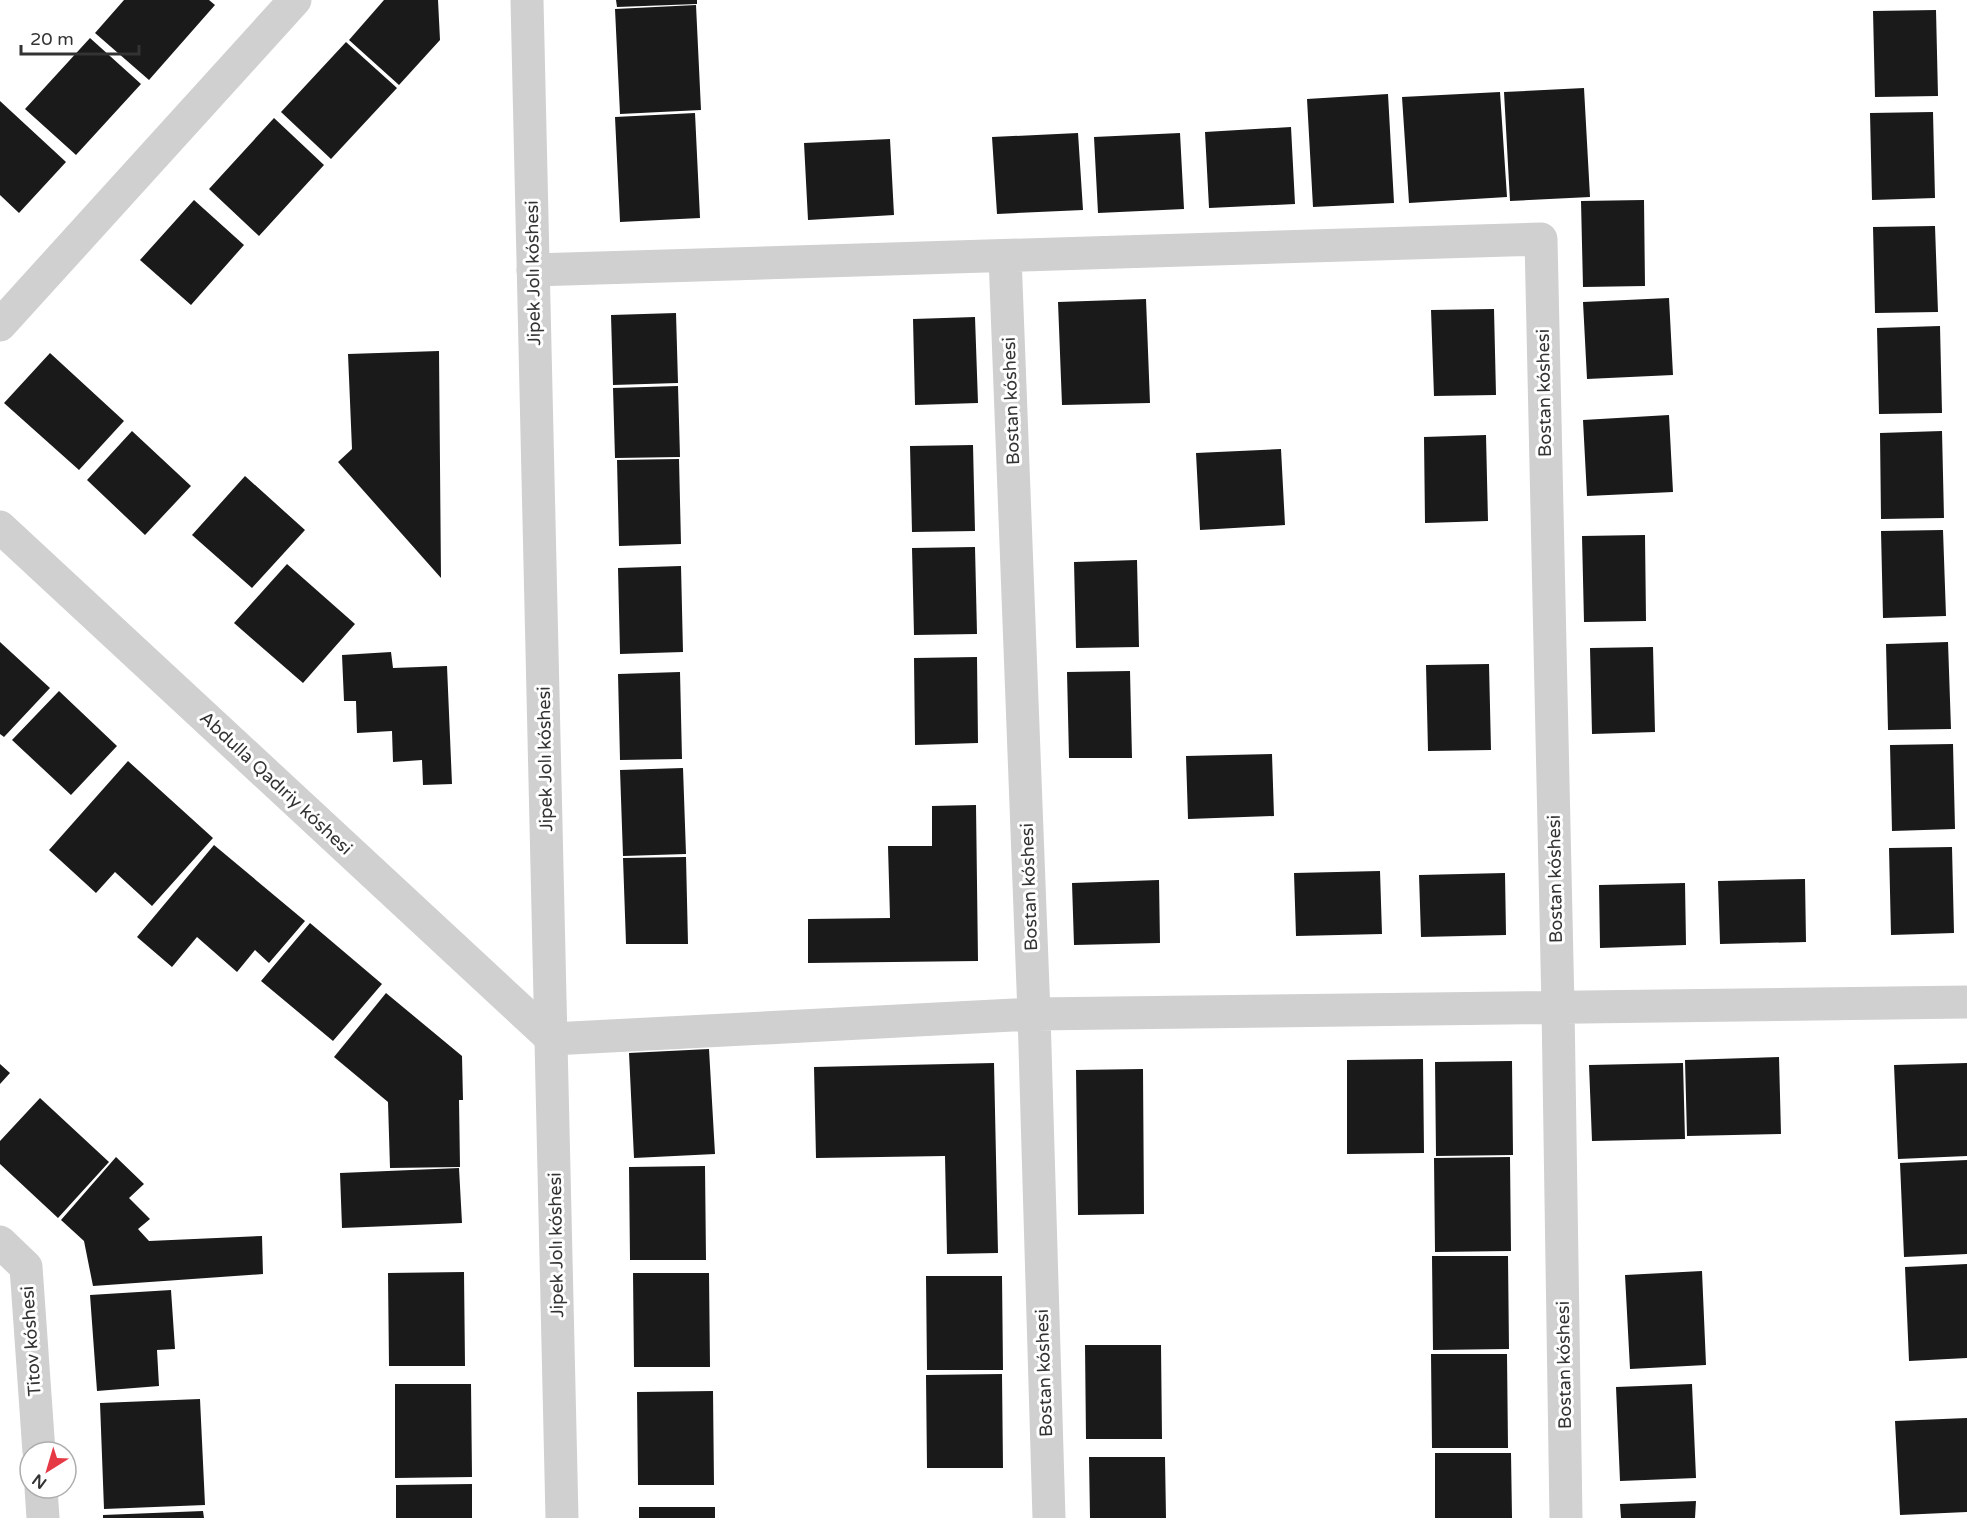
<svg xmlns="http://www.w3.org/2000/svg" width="1967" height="1518" viewBox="0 0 1967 1518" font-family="'Varela Round',sans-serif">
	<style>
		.building { fill: #1a1a1a }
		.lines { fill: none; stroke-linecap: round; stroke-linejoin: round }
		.minor { stroke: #d0d0d0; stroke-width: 33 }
		.tertiary { stroke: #d0d0d0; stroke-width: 33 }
		.labels { text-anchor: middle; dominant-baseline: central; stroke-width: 6; stroke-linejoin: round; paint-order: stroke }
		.street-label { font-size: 18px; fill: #333; stroke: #fff }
	</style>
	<rect width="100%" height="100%" fill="#fff"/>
	<path class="building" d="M 124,0 L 209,0 L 215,5 L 149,80 L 95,33 Z
		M 384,0 L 438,0 L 440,40 L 399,85 L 349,40 Z
		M 616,0 L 697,0 L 697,4 L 617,7 Z
		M 696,5 L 701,110 L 620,114 L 615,9 Z
		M 1936,10 L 1938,96 L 1875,97 L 1873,11 Z
		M 90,38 L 141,84 L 76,155 L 25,109 Z
		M 346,42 L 397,88 L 331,159 L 281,112 Z
		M 1584,88 L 1590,197 L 1510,201 L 1504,92 Z
		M 1500,92 L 1507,197 L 1409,203 L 1402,97 Z
		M 1388,94 L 1394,203 L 1313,207 L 1307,99 Z
		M 0,101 L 66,162 L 19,213 L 0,195 Z
		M 1933,112 L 1935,198 L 1872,200 L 1870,113 Z
		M 695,113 L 700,218 L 620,222 L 615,117 Z
		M 274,118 L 324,165 L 259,236 L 209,189 Z
		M 1291,127 L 1295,204 L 1209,208 L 1205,132 Z
		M 1078,133 L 1083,210 L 997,214 L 992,137 Z
		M 1180,133 L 1184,209 L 1098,213 L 1094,137 Z
		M 890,139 L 894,215 L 808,220 L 804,143 Z
		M 194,200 L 244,245 L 191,305 L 140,260 Z
		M 1644,200 L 1645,286 L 1583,287 L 1581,201 Z
		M 1935,226 L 1938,312 L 1875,313 L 1873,227 Z
		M 1669,298 L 1673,375 L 1587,379 L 1583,302 Z
		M 1146,299 L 1150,403 L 1062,405 L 1058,302 Z
		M 1494,309 L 1496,395 L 1434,396 L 1431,310 Z
		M 676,313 L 678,383 L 613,385 L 611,315 Z
		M 975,317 L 978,403 L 915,405 L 913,319 Z
		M 1940,326 L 1942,413 L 1879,414 L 1877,328 Z
		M 439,351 L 441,578 L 338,462 L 352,449 L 348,354 Z
		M 50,353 L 124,421 L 79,470 L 4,403 Z
		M 678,386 L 680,457 L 615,458 L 613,388 Z
		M 1669,415 L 1673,492 L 1587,496 L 1583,420 Z
		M 132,431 L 191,486 L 145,535 L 87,480 Z
		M 1942,431 L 1944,518 L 1881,519 L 1880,433 Z
		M 1486,435 L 1488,521 L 1425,523 L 1424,437 Z
		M 973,445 L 975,531 L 912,532 L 910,446 Z
		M 1281,449 L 1285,525 L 1200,530 L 1196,453 Z
		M 679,459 L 681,544 L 619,546 L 617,460 Z
		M 245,476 L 305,530 L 252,588 L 192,535 Z
		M 1943,530 L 1946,616 L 1883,618 L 1881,531 Z
		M 1645,535 L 1646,621 L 1584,622 L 1582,536 Z
		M 975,547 L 977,634 L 914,635 L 912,548 Z
		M 1137,560 L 1139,647 L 1076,648 L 1074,562 Z
		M 287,564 L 355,624 L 303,683 L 234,623 Z
		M 681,566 L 683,652 L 620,654 L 618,568 Z
		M 0,642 L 50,688 L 4,737 L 0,734 Z
		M 1948,642 L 1951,729 L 1888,730 L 1886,644 Z
		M 1653,647 L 1655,732 L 1592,734 L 1590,648 Z
		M 391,652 L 393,668 L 447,666 L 452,784 L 423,785 L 422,760 L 393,762 L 392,731 L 357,733 L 356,701 L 344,701 L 342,655 Z
		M 977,657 L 978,743 L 915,745 L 914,658 Z
		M 1489,664 L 1491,750 L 1428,751 L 1426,665 Z
		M 1130,671 L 1132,758 L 1069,758 L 1067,672 Z
		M 680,672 L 682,759 L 620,760 L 618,674 Z
		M 59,691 L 117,746 L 71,795 L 12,740 Z
		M 1953,744 L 1955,829 L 1892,831 L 1890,745 Z
		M 1272,754 L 1274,816 L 1188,819 L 1186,756 Z
		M 128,761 L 213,838 L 152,906 L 115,872 L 96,893 L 49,850 Z
		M 683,768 L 686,854 L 623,856 L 620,770 Z
		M 976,805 L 978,961 L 808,963 L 808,919 L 890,918 L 888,846 L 932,846 L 932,806 Z
		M 214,845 L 305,921 L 269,963 L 255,950 L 237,972 L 197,937 L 172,967 L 137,937 Z
		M 1952,847 L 1954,933 L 1891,935 L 1889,848 Z
		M 686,857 L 688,944 L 626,944 L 623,858 Z
		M 1380,871 L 1382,934 L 1296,936 L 1294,873 Z
		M 1505,873 L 1506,935 L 1421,937 L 1419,875 Z
		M 1805,879 L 1806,942 L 1720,944 L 1718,881 Z
		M 1159,880 L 1160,943 L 1074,945 L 1072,883 Z
		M 1685,883 L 1686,945 L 1600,948 L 1599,885 Z
		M 310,923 L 382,984 L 333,1041 L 261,981 Z
		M 386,993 L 462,1056 L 463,1100 L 459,1100 L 460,1167 L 390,1168 L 388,1102 L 334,1057 Z
		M 709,1049 L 715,1154 L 634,1158 L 629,1053 Z
		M 1779,1057 L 1781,1134 L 1687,1136 L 1685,1060 Z
		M 1423,1059 L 1424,1153 L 1347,1154 L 1347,1060 Z
		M 1512,1061 L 1513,1155 L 1436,1156 L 1435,1062 Z
		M 994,1063 L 998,1253 L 947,1254 L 945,1156 L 816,1158 L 814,1067 Z
		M 1683,1063 L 1685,1139 L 1592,1141 L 1589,1065 Z
		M 1967,1063 L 1967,1156 L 1898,1159 L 1894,1065 Z
		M 0,1064 L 10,1073 L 0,1084 Z
		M 1143,1069 L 1144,1214 L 1078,1215 L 1076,1070 Z
		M 40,1098 L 109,1162 L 58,1218 L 0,1164 L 0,1141 Z
		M 116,1157 L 144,1184 L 129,1198 L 150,1219 L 138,1229 L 149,1241 L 262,1236 L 263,1274 L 93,1286 L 84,1241 L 61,1220 Z
		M 1510,1157 L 1511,1251 L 1435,1252 L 1434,1158 Z
		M 1967,1160 L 1967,1254 L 1904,1257 L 1900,1163 Z
		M 705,1166 L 706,1260 L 630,1260 L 629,1167 Z
		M 459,1168 L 462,1223 L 342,1228 L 340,1173 Z
		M 1432,1256 L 1508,1256 L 1509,1349 L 1433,1350 Z
		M 1967,1264 L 1967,1358 L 1909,1361 L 1905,1267 Z
		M 1702,1271 L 1706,1365 L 1630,1369 L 1625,1275 Z
		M 464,1272 L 465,1366 L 389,1366 L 388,1273 Z
		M 633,1273 L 709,1273 L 710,1367 L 634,1367 Z
		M 926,1276 L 1002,1276 L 1003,1370 L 927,1370 Z
		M 171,1290 L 175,1349 L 157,1350 L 159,1386 L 97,1391 L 90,1295 Z
		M 1085,1345 L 1161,1345 L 1162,1439 L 1086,1439 Z
		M 1431,1354 L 1507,1354 L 1508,1448 L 1432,1448 Z
		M 1002,1374 L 1003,1468 L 927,1468 L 926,1375 Z
		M 395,1384 L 471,1384 L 472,1477 L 395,1478 Z
		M 1692,1384 L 1696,1478 L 1620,1481 L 1616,1387 Z
		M 713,1391 L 714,1485 L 638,1485 L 637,1392 Z
		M 200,1399 L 205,1505 L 104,1509 L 100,1403 Z
		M 1967,1418 L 1967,1512 L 1900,1515 L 1895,1421 Z
		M 1435,1453 L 1511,1453 L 1512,1518 L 1435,1518 Z
		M 1089,1457 L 1165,1457 L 1166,1518 L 1090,1518 Z
		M 472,1484 L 472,1518 L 396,1518 L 396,1485 Z
		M 1696,1501 L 1695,1518 L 1621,1518 L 1620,1504 Z
		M 639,1507 L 715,1507 L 715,1518 L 639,1518 Z
		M 203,1511 L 204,1518 L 103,1518 L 103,1515 Z"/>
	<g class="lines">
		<path class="minor" d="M 1005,256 L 1034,1014 L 1049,1518
			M 533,270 L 1541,239 L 1558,1007 L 1566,1518
			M 0,325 L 295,0
			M 0,527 L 552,1039 L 1034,1014 L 1967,1002
			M 0,1242 L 26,1267 L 39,1452
			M 41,1488 L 43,1518"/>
		<path class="tertiary" d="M 527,0 L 562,1518"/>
	</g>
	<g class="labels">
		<g class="street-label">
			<text transform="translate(533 273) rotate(-91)">Jipek Jolı kóshesi</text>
			<text transform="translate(1544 393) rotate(-91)">Bostan kóshesi</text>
			<text transform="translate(1011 401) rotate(-92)">Bostan kóshesi</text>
			<text transform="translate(545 759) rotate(-91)">Jipek Jolı kóshesi</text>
			<text transform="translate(276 783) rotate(43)">Abdulla Qadıriy kóshesi</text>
			<text transform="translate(1555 879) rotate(-91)">Bostan kóshesi</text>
			<text transform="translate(1029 887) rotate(-92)">Bostan kóshesi</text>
			<text transform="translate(556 1245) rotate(-91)">Jipek Jolı kóshesi</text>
			<text transform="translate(31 1341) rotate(-94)">Titov kóshesi</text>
			<text transform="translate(1564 1365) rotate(-91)">Bostan kóshesi</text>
			<text transform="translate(1044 1373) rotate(-92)">Bostan kóshesi</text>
		</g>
	</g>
	<g transform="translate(48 1470) rotate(217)"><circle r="28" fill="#ffffff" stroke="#adadad" stroke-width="1.5"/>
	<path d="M0-4.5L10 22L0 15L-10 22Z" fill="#e63946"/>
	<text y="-9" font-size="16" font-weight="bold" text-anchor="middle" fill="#333333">N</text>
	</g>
	<path d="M21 45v9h118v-9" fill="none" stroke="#333333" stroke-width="3"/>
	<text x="30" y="45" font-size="18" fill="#333333" stroke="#ffffff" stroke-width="4.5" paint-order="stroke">20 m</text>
</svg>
